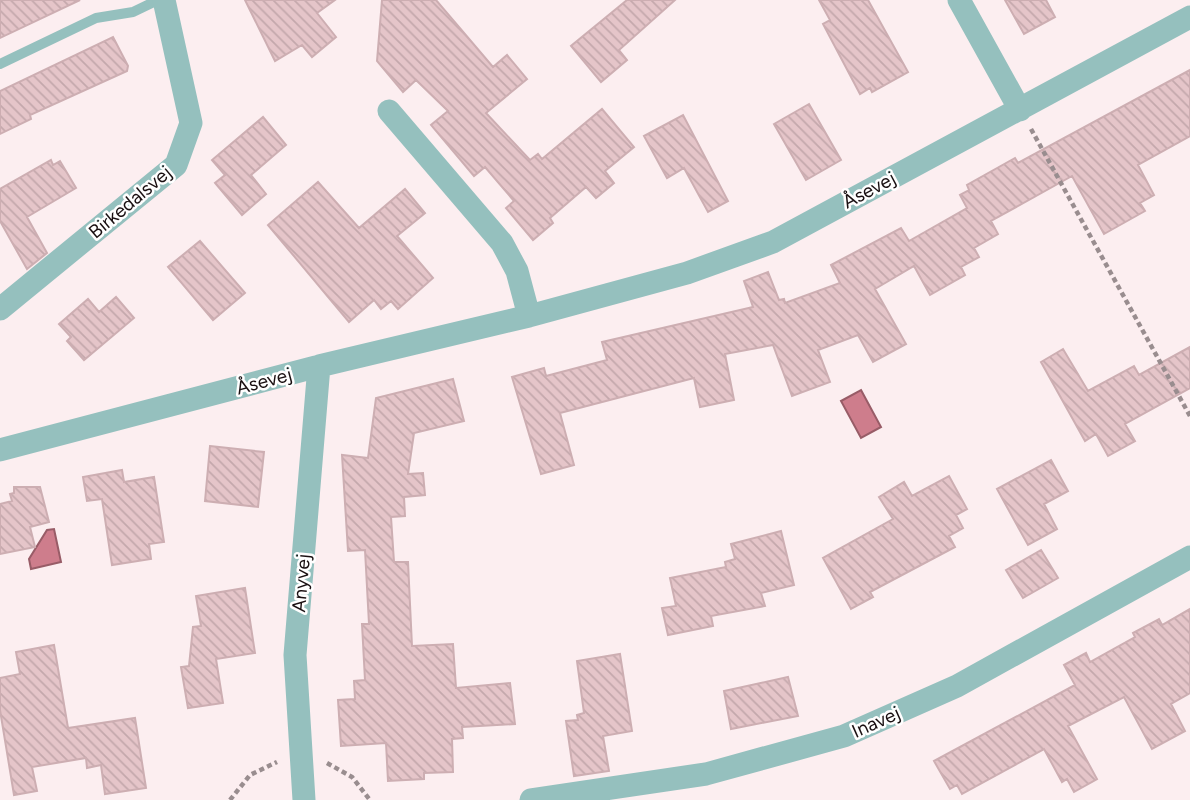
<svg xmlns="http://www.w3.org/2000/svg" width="1190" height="800" viewBox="0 0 1190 800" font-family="Figtree,sans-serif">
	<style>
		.water { fill: #ce7d8c; stroke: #985c67; stroke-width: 2 }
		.building { fill: url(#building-back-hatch); stroke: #cdaeb2; stroke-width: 2 }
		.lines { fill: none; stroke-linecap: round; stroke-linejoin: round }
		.path { stroke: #998d8f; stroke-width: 4.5; stroke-dasharray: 5 3.5; stroke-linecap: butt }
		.service { stroke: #95c0be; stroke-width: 10 }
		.minor { stroke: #95c0be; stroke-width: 23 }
		.labels { text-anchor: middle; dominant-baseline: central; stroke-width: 5; stroke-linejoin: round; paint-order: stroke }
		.street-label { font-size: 19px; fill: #190f11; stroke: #fff }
	</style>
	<defs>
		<pattern id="building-back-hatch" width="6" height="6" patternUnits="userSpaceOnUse" patternTransform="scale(1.75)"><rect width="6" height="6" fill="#e5c5c9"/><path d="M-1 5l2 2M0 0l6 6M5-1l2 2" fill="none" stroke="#c4a8ac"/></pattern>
	</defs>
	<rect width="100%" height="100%" fill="#fceef0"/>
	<path class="water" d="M 861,390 L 881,427 L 861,438 L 841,401 Z
		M 54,529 L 61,562 L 31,569 L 29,559 L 47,530 Z"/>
	<path class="building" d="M 0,0 L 80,0 L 0,38 Z
		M 245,0 L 335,0 L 317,13 L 336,37 L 312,57 L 302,45 L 275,61 Z
		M 382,0 L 436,0 L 493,67 L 507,55 L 527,79 L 486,113 L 530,160 L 538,154 L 542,159 L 602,109 L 634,147 L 605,171 L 614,183 L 596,198 L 586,187 L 550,218 L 553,223 L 533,240 L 506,208 L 514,201 L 485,167 L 474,176 L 431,125 L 448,111 L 416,80 L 403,92 L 377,61 Z
		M 627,0 L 675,0 L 619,50 L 627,60 L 601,82 L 571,46 Z
		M 819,0 L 868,0 L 908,72 L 872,92 L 870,88 L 860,94 L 823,24 L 830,20 Z
		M 1005,0 L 1046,0 L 1055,17 L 1024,34 Z
		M 113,37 L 128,66 L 127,71 L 30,115 L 31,119 L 0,134 L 0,91 Z
		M 1190,70 L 1190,136 L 1138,165 L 1154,195 L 1140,203 L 1145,211 L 1104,234 L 1072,176 L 991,221 L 998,234 L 974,248 L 979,257 L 961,267 L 965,275 L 930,295 L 914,266 L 875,289 L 906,344 L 873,362 L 858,335 L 818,350 L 830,382 L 792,396 L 773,345 L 725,354 L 734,400 L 700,407 L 694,378 L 560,413 L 574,465 L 541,474 L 512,377 L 544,368 L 546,376 L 607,360 L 602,342 L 753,307 L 744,281 L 768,272 L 779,300 L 784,299 L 785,303 L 840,283 L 831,265 L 901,228 L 909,241 L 967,208 L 960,195 L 969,190 L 967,185 L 1015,158 L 1018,163 Z
		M 809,104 L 841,160 L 806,180 L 774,124 Z
		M 683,115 L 728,201 L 708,212 L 684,168 L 667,178 L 644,136 Z
		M 263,117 L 286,145 L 251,175 L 266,194 L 242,215 L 215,183 L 225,175 L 212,160 Z
		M 51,160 L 53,165 L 60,161 L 76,188 L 27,217 L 47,253 L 27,269 L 0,221 L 0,189 Z
		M 318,182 L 359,228 L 405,189 L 425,213 L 397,236 L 433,278 L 398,309 L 391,301 L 381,309 L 374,300 L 349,322 L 268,225 Z
		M 200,241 L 245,293 L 213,320 L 168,267 Z
		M 116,297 L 134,318 L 84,360 L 67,341 L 71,337 L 59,324 L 88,299 L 99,312 Z
		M 1190,347 L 1190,388 L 1125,424 L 1135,441 L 1108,456 L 1096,434 L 1085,441 L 1041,362 L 1063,349 L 1088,391 L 1134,366 L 1139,375 Z
		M 453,379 L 464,421 L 414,433 L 408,474 L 423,473 L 425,495 L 404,497 L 405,516 L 391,517 L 394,562 L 408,562 L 412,646 L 453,644 L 456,688 L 510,683 L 515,724 L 462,727 L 463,738 L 452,739 L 453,772 L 424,773 L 424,779 L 388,781 L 386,743 L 341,746 L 338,700 L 355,699 L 354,681 L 365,680 L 362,624 L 369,624 L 365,550 L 348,551 L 342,455 L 368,458 L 376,398 Z
		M 210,446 L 264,452 L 258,507 L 205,501 Z
		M 1051,460 L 1068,491 L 1044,504 L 1057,529 L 1028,545 L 997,489 Z
		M 122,470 L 124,482 L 154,477 L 164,542 L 149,544 L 151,559 L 112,565 L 102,499 L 87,501 L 83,477 Z
		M 949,476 L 967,509 L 956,515 L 963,528 L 949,536 L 955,547 L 870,592 L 873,597 L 851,609 L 823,558 L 893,519 L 879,497 L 904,482 L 912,496 Z
		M 14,487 L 40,487 L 49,522 L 30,527 L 35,547 L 0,554 L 0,504 L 12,501 L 10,494 L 14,493 Z
		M 781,531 L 794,585 L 761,593 L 765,606 L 711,616 L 713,626 L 668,635 L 662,608 L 676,606 L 670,578 L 726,567 L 725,562 L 735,559 L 731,544 Z
		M 1041,550 L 1058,578 L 1023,598 L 1006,570 Z
		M 245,588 L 255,653 L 216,659 L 223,703 L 188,708 L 181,667 L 189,666 L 193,627 L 201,626 L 196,596 Z
		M 1190,609 L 1190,693 L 1171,704 L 1185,731 L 1152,749 L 1124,697 L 1068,726 L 1097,779 L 1074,792 L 1067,779 L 1062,782 L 1044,749 L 962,794 L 957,785 L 950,789 L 934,761 L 1075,685 L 1064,665 L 1086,653 L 1090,662 L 1135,637 L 1133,633 L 1159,619 L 1162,625 Z
		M 54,645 L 68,728 L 135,718 L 146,788 L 105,794 L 101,765 L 87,768 L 86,758 L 32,767 L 37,791 L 14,795 L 0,710 L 0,678 L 20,674 L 16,652 Z
		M 620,654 L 632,731 L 603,736 L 609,771 L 574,776 L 566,721 L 578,720 L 577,715 L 584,713 L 577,661 Z
		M 788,677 L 798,716 L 731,729 L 724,691 Z"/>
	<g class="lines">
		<path class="path" d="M 1031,129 L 1190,416
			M 327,763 L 352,777 L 370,800
			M 230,800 L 250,775 L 277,762"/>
		<path class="service" d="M 0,64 L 96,18 L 133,12 L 158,0"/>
		<path class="minor" d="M 959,0 L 1020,110
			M 389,111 L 502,243 L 517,271 L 529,316
			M 0,309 L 176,165 L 191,123 L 164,0
			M 0,450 L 319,366 L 529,316 L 687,273 L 773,242 L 1190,17
			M 304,800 L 295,655 L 319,366
			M 531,800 L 706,774 L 844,736 L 957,686 L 1190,557"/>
	</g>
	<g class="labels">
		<g class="street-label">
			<text transform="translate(869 190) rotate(-28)">Åsevej</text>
			<text transform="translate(130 202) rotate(-40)">Birkedalsvej</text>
			<text transform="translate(264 381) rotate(-15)">Åsevej</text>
			<text transform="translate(301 583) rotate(-85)">Anyvej</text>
			<text transform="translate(876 722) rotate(-24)">Inavej</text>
		</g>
	</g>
</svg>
